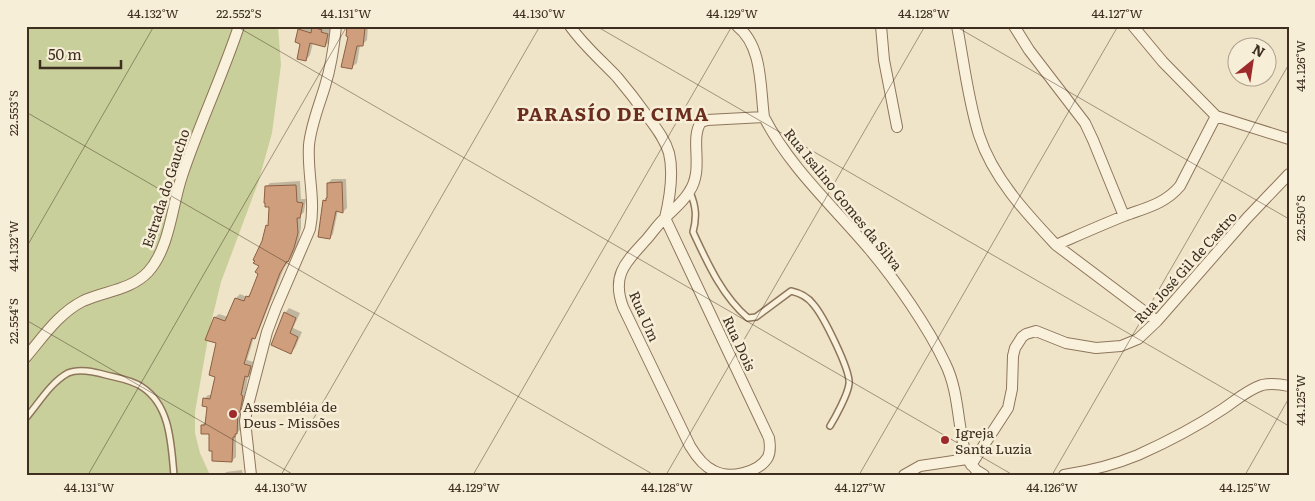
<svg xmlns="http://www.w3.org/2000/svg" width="1315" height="501" viewBox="0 0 1315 501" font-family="Literata,serif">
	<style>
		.green { fill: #c9cf9b }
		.shadow { fill: #0003 }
		.building { fill: #cf9f7d; stroke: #8d5f41 }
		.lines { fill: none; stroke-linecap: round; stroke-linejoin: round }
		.service-casing { stroke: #8d765c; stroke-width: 8 }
		.minor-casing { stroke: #8d765c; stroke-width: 12 }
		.service { stroke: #faf1dc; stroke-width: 5 }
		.minor { stroke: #faf1dc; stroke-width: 10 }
		.ticks { fill: none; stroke: #3d2e20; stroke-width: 1; stroke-opacity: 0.45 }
		.poi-dot { fill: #9e2a2b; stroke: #f7eed8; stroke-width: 2 }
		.labels { text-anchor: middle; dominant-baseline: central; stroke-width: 5; stroke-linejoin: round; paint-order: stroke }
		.street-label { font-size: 14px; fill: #3d2e20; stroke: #f7eed8 }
		.poi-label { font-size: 14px; fill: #3d2e20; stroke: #f7eed8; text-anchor: start }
		.district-label { font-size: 19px; font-weight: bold; letter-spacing: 1px; fill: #6b2e1e; stroke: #f7eed8 }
		.neatline { fill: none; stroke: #3d2e20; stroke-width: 2 }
		.ticks-label { font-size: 12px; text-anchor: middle; fill: #3d2e20 }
	</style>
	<rect width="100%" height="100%" fill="#f0e4c8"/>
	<path class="green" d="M 26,26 L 278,26 L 281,65 L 272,133 L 258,183 L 221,282 L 210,327 L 195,412 L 195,433 L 200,453 L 210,475 L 26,475 Z"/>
	<path class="shadow" d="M 303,26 L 332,26 L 329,42 L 325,46 L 313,43 L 310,55 L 306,60 L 299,30 Z
		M 347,26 L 368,26 L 367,40 L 362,45 L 360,45 L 357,63 L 352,67 Z
		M 332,179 L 346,179 L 347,208 L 343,212 L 338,210 L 333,234 L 330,238 L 324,201 L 329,196 L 328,183 Z
		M 300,181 L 301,199 L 306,199 L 304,212 L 301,215 L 301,228 L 298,243 L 292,256 L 284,268 L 258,333 L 254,337 L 247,360 L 254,362 L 252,372 L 248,376 L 243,407 L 241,409 L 241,429 L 236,434 L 236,457 L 232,461 L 213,449 L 210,433 L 202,425 L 206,421 L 208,406 L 204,399 L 208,395 L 212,395 L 217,376 L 217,343 L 215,317 L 219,314 L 228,317 L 236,298 L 240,294 L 247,297 L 251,293 L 260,273 L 263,242 L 267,226 L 269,224 L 271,206 L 266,187 L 270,183 Z
		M 289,308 L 300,313 L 293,328 L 302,332 L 295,348 L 291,352 L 285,313 Z
		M 242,470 L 243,475 L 224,475 L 226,472 Z"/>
	<path class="building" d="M 347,26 L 360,26 L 360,28 L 365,28 L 363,46 L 357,46 L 352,69 L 341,67 L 348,37 L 346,36 Z
		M 312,27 L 322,30 L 321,32 L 328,34 L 325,47 L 310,43 L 306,61 L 297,59 L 300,44 L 295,42 L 298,29 L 311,33 Z
		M 342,182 L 343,213 L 336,211 L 330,239 L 318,237 L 323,200 L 326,201 L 326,198 L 327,198 L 327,183 Z
		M 296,185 L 297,202 L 303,203 L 300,218 L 297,218 L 298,233 L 294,248 L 288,262 L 287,261 L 280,273 L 255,339 L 252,338 L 244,364 L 251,366 L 248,377 L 245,376 L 241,395 L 243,396 L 240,412 L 238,412 L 237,434 L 235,434 L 235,437 L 233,437 L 232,462 L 212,461 L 212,451 L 209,451 L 209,434 L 201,434 L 201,425 L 205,425 L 207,407 L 202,406 L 203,398 L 210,399 L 215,377 L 209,375 L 216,343 L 205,340 L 214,317 L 225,321 L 235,298 L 244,301 L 246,296 L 249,297 L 258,274 L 255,272 L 259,266 L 253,263 L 255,261 L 253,260 L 262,241 L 266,225 L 268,226 L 269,207 L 265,207 L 265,203 L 264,203 L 265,186 Z
		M 284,312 L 296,318 L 290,333 L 298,337 L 291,354 L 271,345 Z"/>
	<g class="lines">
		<defs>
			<path id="service" d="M 690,192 C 696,206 697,217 693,232 C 707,262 722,296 748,318 L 756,317 L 791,291 C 800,293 807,296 813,304 C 823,315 851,371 849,384 C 848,394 835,418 830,426
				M 26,418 C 39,403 50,383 68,373 C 79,368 95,372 106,375 C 118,378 132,380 142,387 C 171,406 171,445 174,475"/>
			<path id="minor" d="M 570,26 C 584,46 601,60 617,77 C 628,90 638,103 648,117 C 656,128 665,139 669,153 C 674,174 670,197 665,218 L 769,438 C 770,444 771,451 768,457 C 759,473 729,479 714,471 C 703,466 696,456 690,446 L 623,307 C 611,275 626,262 646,240 C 653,232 658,224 666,217 C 674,209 683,202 689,192 C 705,169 689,140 701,122 L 707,120 L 764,117
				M 737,26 C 763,46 760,88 764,117 C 790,168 834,207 870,250 C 896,281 928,327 945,363 C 960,393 957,428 967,459 L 976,470 L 984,475
				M 881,26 L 884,60 L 897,127
				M 957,26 C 964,63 968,100 979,135 C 993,178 1026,213 1056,245 C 1079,235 1101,225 1124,216 C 1145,208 1165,204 1180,186 L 1216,116
				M 1014,26 L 1029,50 L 1085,123 L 1093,140 L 1124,216
				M 1133,26 L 1163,62 L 1216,116 L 1289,139
				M 1056,245 L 1157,321
				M 26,357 C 43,337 59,313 83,301 C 105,291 131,290 148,272 C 170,248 172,205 182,176 C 199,125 222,77 239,26
				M 971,465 L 1008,408 L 1012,389 L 1013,356 L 1015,348 L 1022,337 L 1026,334 L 1036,331 L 1066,343 L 1096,348 L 1121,346 L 1138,339 L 1157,321 L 1247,218 L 1289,174
				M 251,475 L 245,421 L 247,409 L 267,332 L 276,308 L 310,229 C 316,201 307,173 309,145 C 311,125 319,106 325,86 C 331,67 334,47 336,26
				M 904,475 L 920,466 L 967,459
				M 1064,475 C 1089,471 1114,465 1138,455 C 1167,442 1196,427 1223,409 C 1235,401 1247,390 1262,385 C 1271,383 1280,384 1289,386"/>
		</defs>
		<use href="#service" class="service-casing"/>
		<use href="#minor" class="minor-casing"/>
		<use href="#service" class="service"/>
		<use href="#minor" class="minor"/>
	</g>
	<path class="ticks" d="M 236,26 L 1013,475M 596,26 L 1289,426M 955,26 L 1289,219M 26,112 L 654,475M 26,248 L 154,26M 26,320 L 294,475M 88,475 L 347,26M 281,475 L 540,26M 473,475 L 732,26M 666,475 L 925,26M 859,475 L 1118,26M 1052,475 L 1289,64M 1245,475 L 1289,398"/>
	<g class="poi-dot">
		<circle cx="233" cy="414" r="5"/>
		<circle cx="945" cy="440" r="5"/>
	</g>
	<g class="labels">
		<g class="street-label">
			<text transform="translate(165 188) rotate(-72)">Estrada do Gaucho</text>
			<text transform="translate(844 199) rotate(51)">Rua Isalino Gomes da Silva</text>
			<text transform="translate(1185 267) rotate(-48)">Rua José Gil de Castro</text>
			<text transform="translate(645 316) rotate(66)">Rua Um</text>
			<text transform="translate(740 343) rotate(65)">Rua Dois</text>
		</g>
		<g class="poi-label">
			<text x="243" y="406">Assembléia de<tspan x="243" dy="16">Deus - Missões</tspan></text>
			<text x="955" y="432">Igreja<tspan x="955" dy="16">Santa Luzia</tspan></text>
		</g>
		<g class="district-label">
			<text x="613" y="113">PARASÍO DE CIMA</text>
		</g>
	</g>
	<rect width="1315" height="501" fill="none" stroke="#f7eed8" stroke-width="55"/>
	<g transform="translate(1252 62) rotate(30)"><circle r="24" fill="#f7eed8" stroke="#ada18e"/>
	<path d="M0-4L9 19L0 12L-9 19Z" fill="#9e2a2b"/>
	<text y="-8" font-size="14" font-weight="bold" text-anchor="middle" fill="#3d2e20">N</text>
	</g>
	<path d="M40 60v8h81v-8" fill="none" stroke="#3d2e20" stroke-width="2.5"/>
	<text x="48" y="60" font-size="15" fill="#3d2e20" stroke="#f7eed8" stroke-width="4" paint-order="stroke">50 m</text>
	<rect x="28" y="28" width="1260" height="446" class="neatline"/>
	<g class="ticks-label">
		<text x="153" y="18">44.132°W</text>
		<text x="239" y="18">22.552°S</text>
		<text x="346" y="18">44.131°W</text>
		<text x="539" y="18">44.130°W</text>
		<text x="732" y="18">44.129°W</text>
		<text x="924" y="18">44.128°W</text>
		<text x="1117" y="18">44.127°W</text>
		<text transform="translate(1301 66) rotate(-90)" y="4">44.126°W</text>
		<text transform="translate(14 113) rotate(-90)" y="4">22.553°S</text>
		<text transform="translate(1301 218) rotate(-90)" y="4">22.550°S</text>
		<text transform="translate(14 246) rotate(-90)" y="4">44.132°W</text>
		<text transform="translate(14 321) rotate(-90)" y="4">22.554°S</text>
		<text transform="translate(1301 400) rotate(-90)" y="4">44.125°W</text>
		<text x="89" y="492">44.131°W</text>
		<text x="281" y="492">44.130°W</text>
		<text x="474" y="492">44.129°W</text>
		<text x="667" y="492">44.128°W</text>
		<text x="860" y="492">44.127°W</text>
		<text x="1052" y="492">44.126°W</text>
		<text x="1245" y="492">44.125°W</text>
	</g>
</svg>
